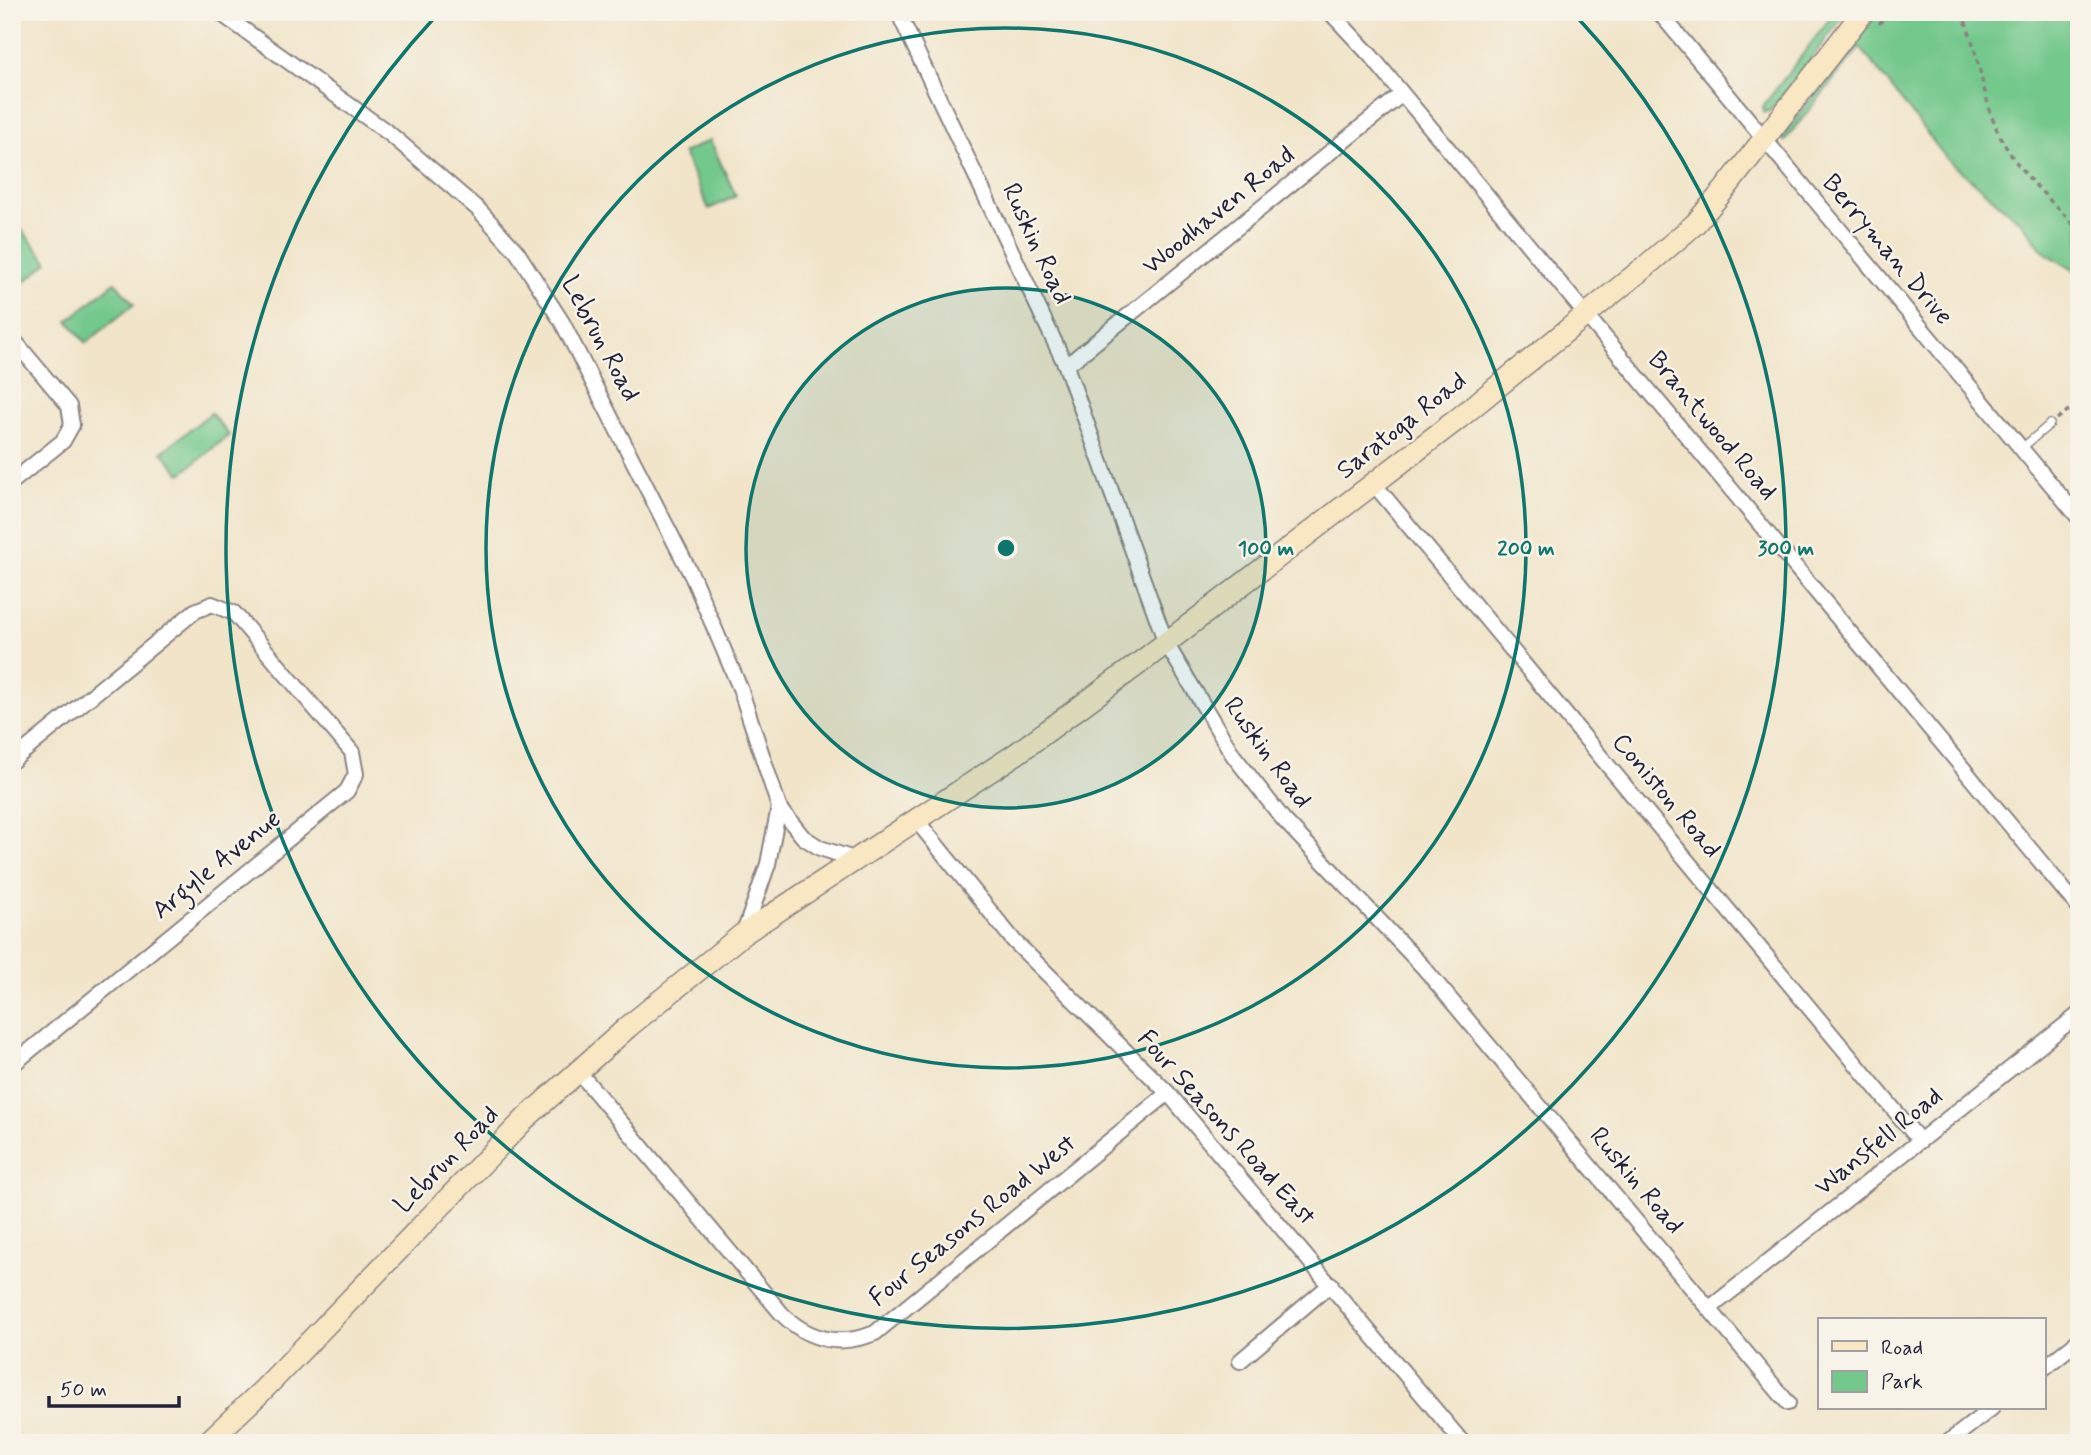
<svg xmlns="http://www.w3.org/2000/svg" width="2091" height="1455" viewBox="0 0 2091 1455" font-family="Mynerve,sans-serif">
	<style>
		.green { fill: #73c88c; stroke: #4a7564; stroke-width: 2 }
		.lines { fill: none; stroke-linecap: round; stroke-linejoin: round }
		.lane-casing { stroke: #8a8382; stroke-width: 10 }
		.street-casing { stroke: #8a8382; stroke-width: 18 }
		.secondary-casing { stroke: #8a8382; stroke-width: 24 }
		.path { stroke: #8a8382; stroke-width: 3.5; stroke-dasharray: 5 5; stroke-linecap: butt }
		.lane { stroke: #fff; stroke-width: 7 }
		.street { stroke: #fff; stroke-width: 14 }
		.secondary { stroke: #f9e7c3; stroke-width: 21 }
		.ring { fill: none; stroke: #0f766e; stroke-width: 3.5 }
		.labels { text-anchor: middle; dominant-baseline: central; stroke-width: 5; stroke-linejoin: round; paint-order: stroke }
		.street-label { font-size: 26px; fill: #22223b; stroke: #f7f3e8 }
		.centre { fill: #0f766e; stroke: #f7f3e8; stroke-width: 3.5 }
		.ring-label { font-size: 21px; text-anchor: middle; font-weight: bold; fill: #0f766e; stroke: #f7f3e8; stroke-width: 5; stroke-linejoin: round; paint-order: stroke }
	</style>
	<rect width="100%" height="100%" fill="#f7f3e8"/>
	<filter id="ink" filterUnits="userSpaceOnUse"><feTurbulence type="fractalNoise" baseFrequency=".0143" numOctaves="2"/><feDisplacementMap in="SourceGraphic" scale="14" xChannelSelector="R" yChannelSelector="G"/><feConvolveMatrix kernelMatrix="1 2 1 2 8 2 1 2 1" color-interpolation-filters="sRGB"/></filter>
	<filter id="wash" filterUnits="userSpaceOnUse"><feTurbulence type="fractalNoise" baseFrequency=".00686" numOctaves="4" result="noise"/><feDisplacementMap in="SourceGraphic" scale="28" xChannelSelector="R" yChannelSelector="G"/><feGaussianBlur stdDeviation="1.57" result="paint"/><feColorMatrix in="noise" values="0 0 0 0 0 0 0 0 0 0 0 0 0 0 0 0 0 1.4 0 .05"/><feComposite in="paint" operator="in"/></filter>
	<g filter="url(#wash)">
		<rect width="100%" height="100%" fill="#f1e4c9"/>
		<path class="green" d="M 1835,12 L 1847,12 L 1770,111 L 1764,112 L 1763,106 Z
			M 1879,12 L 2079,12 L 2079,279 L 2075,271 L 2043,251 L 2023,224 L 1947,159 L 1860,47 L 1784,141 L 1781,137 Z
			M 710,140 L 736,196 L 709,209 L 683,153 Z
			M 12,218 L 48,262 L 26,281 L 12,263 Z
			M 115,282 L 134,304 L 86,343 L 68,321 Z
			M 211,413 L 229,435 L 181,474 L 162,452 Z"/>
	</g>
	<g filter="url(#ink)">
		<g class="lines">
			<defs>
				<path id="lane" d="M 2022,448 L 2050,424"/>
				<path id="street" d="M 219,12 L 390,134 L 479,210 L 517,252 L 562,322 L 693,578 L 740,688 L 779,807 L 803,837 L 820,848 L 857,860
					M 898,12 L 1066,366 L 1166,643 L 1233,755 L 1283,819 L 1424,968 L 1788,1403
					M 1330,12 L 1371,56 L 2079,908
					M 1659,12 L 2079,518
					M 12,338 L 69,406 L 72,425 L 63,441 L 12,482
					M 1066,366 L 1402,94
					M 1374,484 L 1920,1141
					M 12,761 L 195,611 L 212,604 L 234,613 L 352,752 L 356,774 L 347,791 L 12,1065
					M 917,821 L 1014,941 L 1168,1093 L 1463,1443
					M 744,933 L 768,864 L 779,807
					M 577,1070 L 782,1314 C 809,1341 840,1347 875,1333 L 1168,1093
					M 1710,1308 L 2079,1014
					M 1240,1361 L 1331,1284
					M 2044,1368 L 2079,1340
					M 1947,1443 L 1992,1408"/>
				<path id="secondary" d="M 207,1443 L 262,1391 L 526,1118 L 629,1026 L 743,934 L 1016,754 L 1145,659 L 1459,418 L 1646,266 L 1695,224 L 1725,189 L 1863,12"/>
			</defs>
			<use href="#lane" class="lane-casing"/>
			<use href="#street" class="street-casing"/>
			<use href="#secondary" class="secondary-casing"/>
			<path class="path" d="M 1961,12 C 1981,53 1981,100 2002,140 C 2020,174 2053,202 2079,230
				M 1879,24 L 1889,12
				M 2057,419 L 2079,402"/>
			<use href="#lane" class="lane"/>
			<use href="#street" class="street"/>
			<use href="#secondary" class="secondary"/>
		</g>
	</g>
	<circle cx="1006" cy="548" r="260" fill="#0f766e" fill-opacity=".12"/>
	<g class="ring">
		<circle cx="1006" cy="548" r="260"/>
		<circle cx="1006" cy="548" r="520"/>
		<path d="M1576 16A780 780 0 1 1 436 16"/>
	</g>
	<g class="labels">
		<g class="street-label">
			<text transform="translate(1219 211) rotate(-39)">Woodhaven Road</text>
			<text transform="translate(1036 244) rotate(65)">Ruskin Road</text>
			<text transform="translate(1887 250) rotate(50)">Berryman Drive</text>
			<text transform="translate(600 339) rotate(62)">Lebrun Road</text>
			<text transform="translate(1402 426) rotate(-38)">Saratoga Road</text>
			<text transform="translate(1712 426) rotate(50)">Brantwood Road</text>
			<text transform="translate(1267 753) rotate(54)">Ruskin Road</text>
			<text transform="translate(1666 796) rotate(50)">Coniston Road</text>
			<text transform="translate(217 865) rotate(-39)">Argyle Avenue</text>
			<text transform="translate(1226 1128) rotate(48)">Four Seasons Road East</text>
			<text transform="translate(1879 1142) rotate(-39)">Wansfell Road</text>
			<text transform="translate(447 1160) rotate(-46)">Lebrun Road</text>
			<text transform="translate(1636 1181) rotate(50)">Ruskin Road</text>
			<text transform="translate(973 1221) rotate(-39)">Four Seasons Road West</text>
		</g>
	</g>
	<circle cx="1006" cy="548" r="10" class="centre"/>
	<g class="ring-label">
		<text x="1266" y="555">100 m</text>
		<text x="1526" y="555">200 m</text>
		<text x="1786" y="555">300 m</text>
	</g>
	<rect width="2091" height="1455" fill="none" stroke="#f7f3e8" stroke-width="42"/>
	<rect x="1818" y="1318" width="228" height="91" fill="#f7f3e8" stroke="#a29fa3" stroke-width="2"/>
	<rect x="1832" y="1341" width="35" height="10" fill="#f9e7c3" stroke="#a29fa3" stroke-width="2"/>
	<text x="1881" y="1354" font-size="21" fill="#22223b">Road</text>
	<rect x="1832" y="1371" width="35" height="21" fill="#73c88c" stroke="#a29fa3" stroke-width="2"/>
	<text x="1881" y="1388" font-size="21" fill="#22223b">Park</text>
	<path d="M49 1396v10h130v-10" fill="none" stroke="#22223b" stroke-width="3.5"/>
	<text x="60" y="1396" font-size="21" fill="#22223b" stroke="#f7f3e8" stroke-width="5" paint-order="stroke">50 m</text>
</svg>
